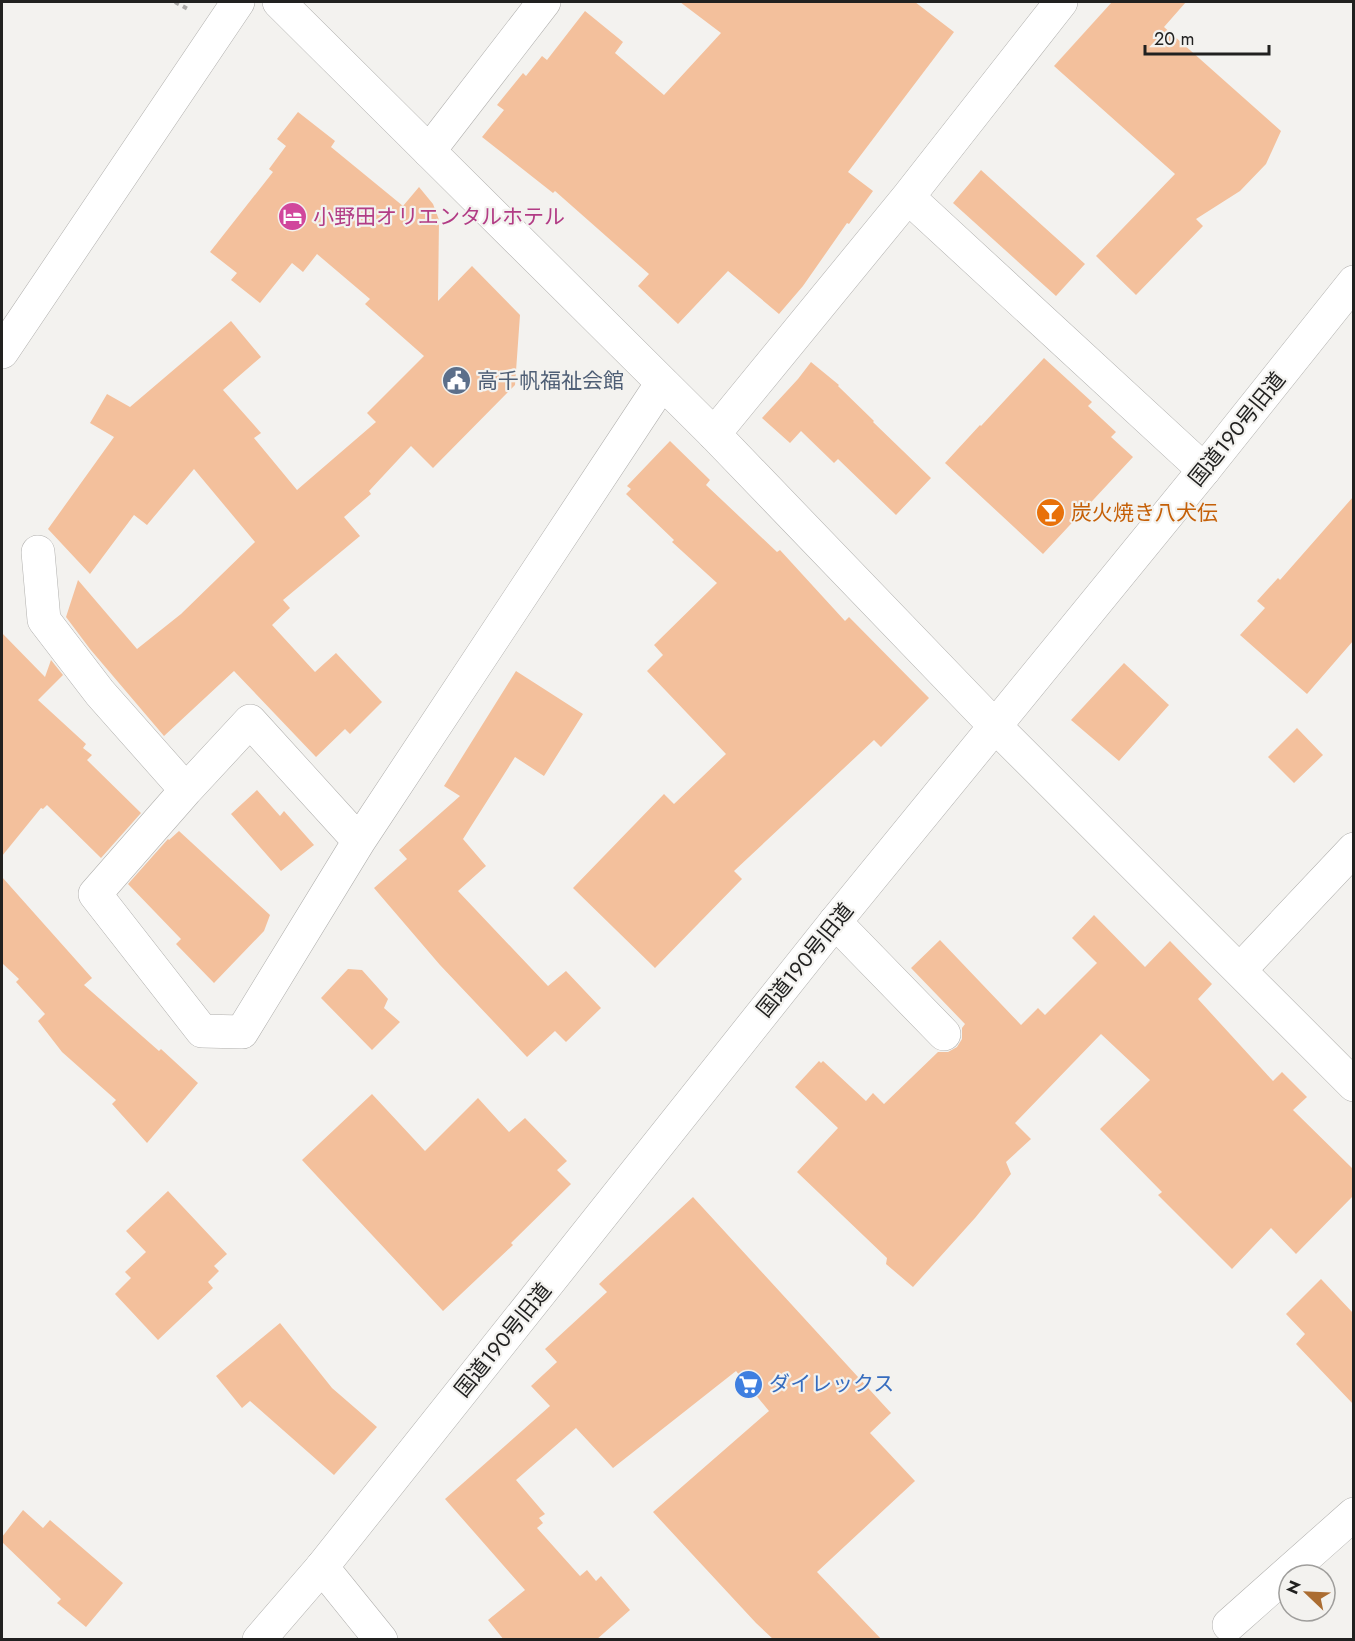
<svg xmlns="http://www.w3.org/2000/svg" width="1355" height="1641" viewBox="0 0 1355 1641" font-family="Jost,'Noto Sans JP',sans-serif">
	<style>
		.building { fill: #f3c09c }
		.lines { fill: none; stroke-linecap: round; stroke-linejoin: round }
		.street-casing { stroke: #b1b0ae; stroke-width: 34 }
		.secondary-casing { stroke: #b1b0ae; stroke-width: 34 }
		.path { stroke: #abaaa8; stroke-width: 4; stroke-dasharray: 4.5 4.5; stroke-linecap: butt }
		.street { stroke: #fff; stroke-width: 33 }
		.secondary { stroke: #fff; stroke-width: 33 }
		.labels { text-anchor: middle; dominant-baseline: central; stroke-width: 4.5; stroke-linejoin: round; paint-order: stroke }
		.hotel-label { font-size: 21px; fill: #b23c85; stroke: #f3f2ef; text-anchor: start }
		.service-label { font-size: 21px; fill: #4e5e75; stroke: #f3f2ef; text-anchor: start }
		.street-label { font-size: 21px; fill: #212120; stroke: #f3f2ef }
		.food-label { font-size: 21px; fill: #c56008; stroke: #f3f2ef; text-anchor: start }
		.shop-label { font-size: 21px; fill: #366cbe; stroke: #f3f2ef; text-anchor: start }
	</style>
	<rect width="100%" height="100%" fill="#f3f2ef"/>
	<path class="building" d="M 680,2 L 915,2 L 954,32 L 848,172 L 873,191 L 849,224 L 847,223 L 803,286 L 779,314 L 728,271 L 678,324 L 638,286 L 649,274 L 555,191 L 553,193 L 482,137 L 504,110 L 497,105 L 523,73 L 526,76 L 542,56 L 547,60 L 585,11 L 623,42 L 615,53 L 664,95 L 721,33 Z
		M 1112,2 L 1186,2 L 1164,27 L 1281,131 L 1266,164 L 1240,191 L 1196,219 L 1203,226 L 1136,295 L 1096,256 L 1175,174 L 1054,66 Z
		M 298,112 L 335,141 L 331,147 L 403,206 L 419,187 L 433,204 L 439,220 L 438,301 L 472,266 L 520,315 L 515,385 L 433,468 L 411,446 L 369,491 L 371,494 L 344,517 L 360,536 L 283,600 L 290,608 L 272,625 L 315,672 L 336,653 L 382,702 L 350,734 L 345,729 L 316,757 L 234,671 L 164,736 L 90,649 L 66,617 L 78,580 L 137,649 L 181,614 L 255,542 L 194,469 L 147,525 L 134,515 L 90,574 L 48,529 L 114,437 L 90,423 L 107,394 L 130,407 L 231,321 L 261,357 L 223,390 L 261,433 L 254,438 L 297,490 L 376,422 L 367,413 L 424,356 L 365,304 L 370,299 L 317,254 L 303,272 L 292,263 L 260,303 L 231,280 L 237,273 L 210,252 L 273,172 L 269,169 L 286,146 L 277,139 Z
		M 981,170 L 1085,264 L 1056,296 L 953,203 Z
		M 1044,358 L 1092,402 L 1088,406 L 1116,432 L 1111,437 L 1133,457 L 1043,554 L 945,463 L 980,425 L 981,426 Z
		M 811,362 L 839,385 L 838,386 L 874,421 L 873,422 L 931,478 L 896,515 L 838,459 L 834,463 L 801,431 L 790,443 L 762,418 L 798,379 Z
		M 670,441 L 710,480 L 706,485 L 777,552 L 780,550 L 845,621 L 849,617 L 929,698 L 881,747 L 874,740 L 734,871 L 742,879 L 655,968 L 573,888 L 664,794 L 674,804 L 726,754 L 647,671 L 663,655 L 654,645 L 717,583 L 672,542 L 674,540 L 626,494 L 631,489 L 627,486 Z
		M 1353,497 L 1353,641 L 1307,694 L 1240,635 L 1265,608 L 1257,601 L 1278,578 L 1280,580 Z
		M 2,633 L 45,677 L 51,660 L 63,675 L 38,700 L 86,744 L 83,748 L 92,755 L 87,760 L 141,813 L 101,858 L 47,805 L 43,809 L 41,808 L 2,856 Z
		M 1124,663 L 1169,705 L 1119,761 L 1071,720 Z
		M 516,671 L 583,714 L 544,776 L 515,757 L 463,839 L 486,866 L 458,891 L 548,986 L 566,971 L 601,1008 L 566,1042 L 555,1031 L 527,1057 L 440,965 L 374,888 L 407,859 L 399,850 L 460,796 L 444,786 Z
		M 1297,728 L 1323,755 L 1294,783 L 1268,757 Z
		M 257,790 L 280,816 L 284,811 L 314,845 L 281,871 L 231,814 Z
		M 179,831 L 270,915 L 264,931 L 214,983 L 176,944 L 181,939 L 128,884 L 168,839 L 169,840 Z
		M 2,877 L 92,978 L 84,985 L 159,1051 L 161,1049 L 198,1083 L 147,1143 L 112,1104 L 116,1100 L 62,1052 L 38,1021 L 45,1014 L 16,982 L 19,979 L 2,963 Z
		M 1094,915 L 1145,967 L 1170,941 L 1212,984 L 1198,999 L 1273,1081 L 1282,1072 L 1307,1097 L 1293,1110 L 1353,1169 L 1353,1196 L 1296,1254 L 1271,1228 L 1232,1269 L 1158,1195 L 1162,1192 L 1100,1129 L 1150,1080 L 1101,1034 L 1015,1123 L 1031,1139 L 1006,1162 L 1011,1174 L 975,1218 L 913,1287 L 886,1264 L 887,1258 L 797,1172 L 838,1128 L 795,1087 L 819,1061 L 821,1063 L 823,1061 L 866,1101 L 873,1093 L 884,1104 L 938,1052 L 948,1052 L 957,1047 L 962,1039 L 962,1028 L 965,1024 L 911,968 L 940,940 L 1021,1025 L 1038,1008 L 1045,1015 L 1097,963 L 1072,938 Z
		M 348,969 L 362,970 L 388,999 L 384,1008 L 400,1022 L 372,1050 L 321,998 Z
		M 372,1094 L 425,1151 L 478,1098 L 509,1132 L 525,1118 L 567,1161 L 557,1170 L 571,1184 L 511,1243 L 513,1245 L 443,1311 L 302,1160 Z
		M 168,1191 L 227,1254 L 214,1266 L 219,1271 L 208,1282 L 213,1288 L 158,1340 L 115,1294 L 131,1278 L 125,1272 L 146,1252 L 126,1231 Z
		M 693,1197 L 891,1413 L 870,1433 L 915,1481 L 817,1572 L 882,1640 L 774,1640 L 756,1623 L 653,1512 L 769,1411 L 736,1371 L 613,1468 L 576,1428 L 516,1480 L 545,1514 L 539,1518 L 543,1523 L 537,1528 L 580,1576 L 587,1570 L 596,1581 L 601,1576 L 630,1610 L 596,1640 L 504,1640 L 488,1620 L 525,1590 L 445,1499 L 550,1406 L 531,1386 L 557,1362 L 545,1349 L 607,1292 L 599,1284 Z
		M 1321,1279 L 1353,1313 L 1353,1404 L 1296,1344 L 1305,1334 L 1286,1314 Z
		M 280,1323 L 332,1388 L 377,1427 L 334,1475 L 250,1401 L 242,1408 L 216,1376 Z
		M 23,1510 L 43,1528 L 50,1520 L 123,1583 L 86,1627 L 57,1603 L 61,1599 L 2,1542 L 2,1537 Z"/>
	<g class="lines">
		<defs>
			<path id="street" d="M 279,2 L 429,151 L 544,2
				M 908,197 L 1204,470
				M 2,352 L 238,2
				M 714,434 L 908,197 L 1061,2
				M 38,552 L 44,620 L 100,693 L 186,790
				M 995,726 L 1354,1085
				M 359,841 L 250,721 L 186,790 L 95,894 L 202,1031 L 242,1032 L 359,841 L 662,383
				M 835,922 L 944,1034
				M 1240,970 L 1354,849
				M 322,1567 L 381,1640
				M 1229,1625 L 1354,1514"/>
			<path id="secondary" d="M 429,151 L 714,434 L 995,726
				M 259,1640 L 322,1567 L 835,922 L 1204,470 L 1354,282"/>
		</defs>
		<use href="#street" class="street-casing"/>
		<use href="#secondary" class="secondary-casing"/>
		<path class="path" d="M 175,2 L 188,9"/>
		<use href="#street" class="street"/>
		<use href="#secondary" class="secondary"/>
	</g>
	<defs>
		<symbol id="hotel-disc" viewBox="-11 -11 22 22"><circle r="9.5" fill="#d1479c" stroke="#f3f2ef"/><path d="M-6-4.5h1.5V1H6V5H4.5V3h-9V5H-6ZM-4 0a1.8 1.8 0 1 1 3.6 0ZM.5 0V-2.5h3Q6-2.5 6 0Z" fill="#fff"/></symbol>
		<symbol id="civic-disc" viewBox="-11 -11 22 22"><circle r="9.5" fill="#5c6f8a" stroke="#f3f2ef"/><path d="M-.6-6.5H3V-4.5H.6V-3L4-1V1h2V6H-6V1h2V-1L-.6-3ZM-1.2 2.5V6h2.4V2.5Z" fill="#fff"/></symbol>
		<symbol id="bar-disc" viewBox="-11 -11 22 22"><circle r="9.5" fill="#e8710a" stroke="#f3f2ef"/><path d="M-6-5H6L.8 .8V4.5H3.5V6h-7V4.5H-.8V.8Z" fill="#fff"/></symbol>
		<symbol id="supermarket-disc" viewBox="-11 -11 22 22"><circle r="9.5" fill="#3f7fe0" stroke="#f3f2ef"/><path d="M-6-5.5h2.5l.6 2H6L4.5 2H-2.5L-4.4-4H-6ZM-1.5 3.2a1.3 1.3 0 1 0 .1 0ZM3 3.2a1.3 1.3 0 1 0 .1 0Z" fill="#fff"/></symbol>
	</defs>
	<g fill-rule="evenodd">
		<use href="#hotel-disc" x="276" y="200" width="33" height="33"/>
		<use href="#civic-disc" x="440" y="364" width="33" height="33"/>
		<use href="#bar-disc" x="1034" y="496" width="33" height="33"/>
		<use href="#supermarket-disc" x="732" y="1368" width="33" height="33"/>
	</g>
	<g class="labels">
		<g class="hotel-label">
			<text x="313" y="217">小野田オリエンタルホテル</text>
		</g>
		<g class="service-label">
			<text x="477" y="381">高千帆福祉会館</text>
		</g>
		<g class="street-label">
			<text transform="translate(1237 429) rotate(-51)">国道190号旧道</text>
			<text transform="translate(805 960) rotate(-51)">国道190号旧道</text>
			<text transform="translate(503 1340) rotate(-51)">国道190号旧道</text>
		</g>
		<g class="food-label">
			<text x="1071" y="513">炭火焼き八犬伝</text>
		</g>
		<g class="shop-label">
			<text x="769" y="1384">ダイレックス</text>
		</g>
	</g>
	<rect width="1355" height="1641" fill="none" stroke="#212120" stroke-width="6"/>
	<g transform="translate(1307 1593) rotate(293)"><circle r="28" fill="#f3f2ef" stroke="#9f9e9c" stroke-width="1.5"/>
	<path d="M0-4.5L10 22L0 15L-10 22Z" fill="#ab6d32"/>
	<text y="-9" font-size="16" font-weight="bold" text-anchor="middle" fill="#212120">N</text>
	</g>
	<path d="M1145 45v9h124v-9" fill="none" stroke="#212120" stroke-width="3"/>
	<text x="1154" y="45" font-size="18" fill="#212120" stroke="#f3f2ef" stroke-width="4.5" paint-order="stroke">20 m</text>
</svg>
